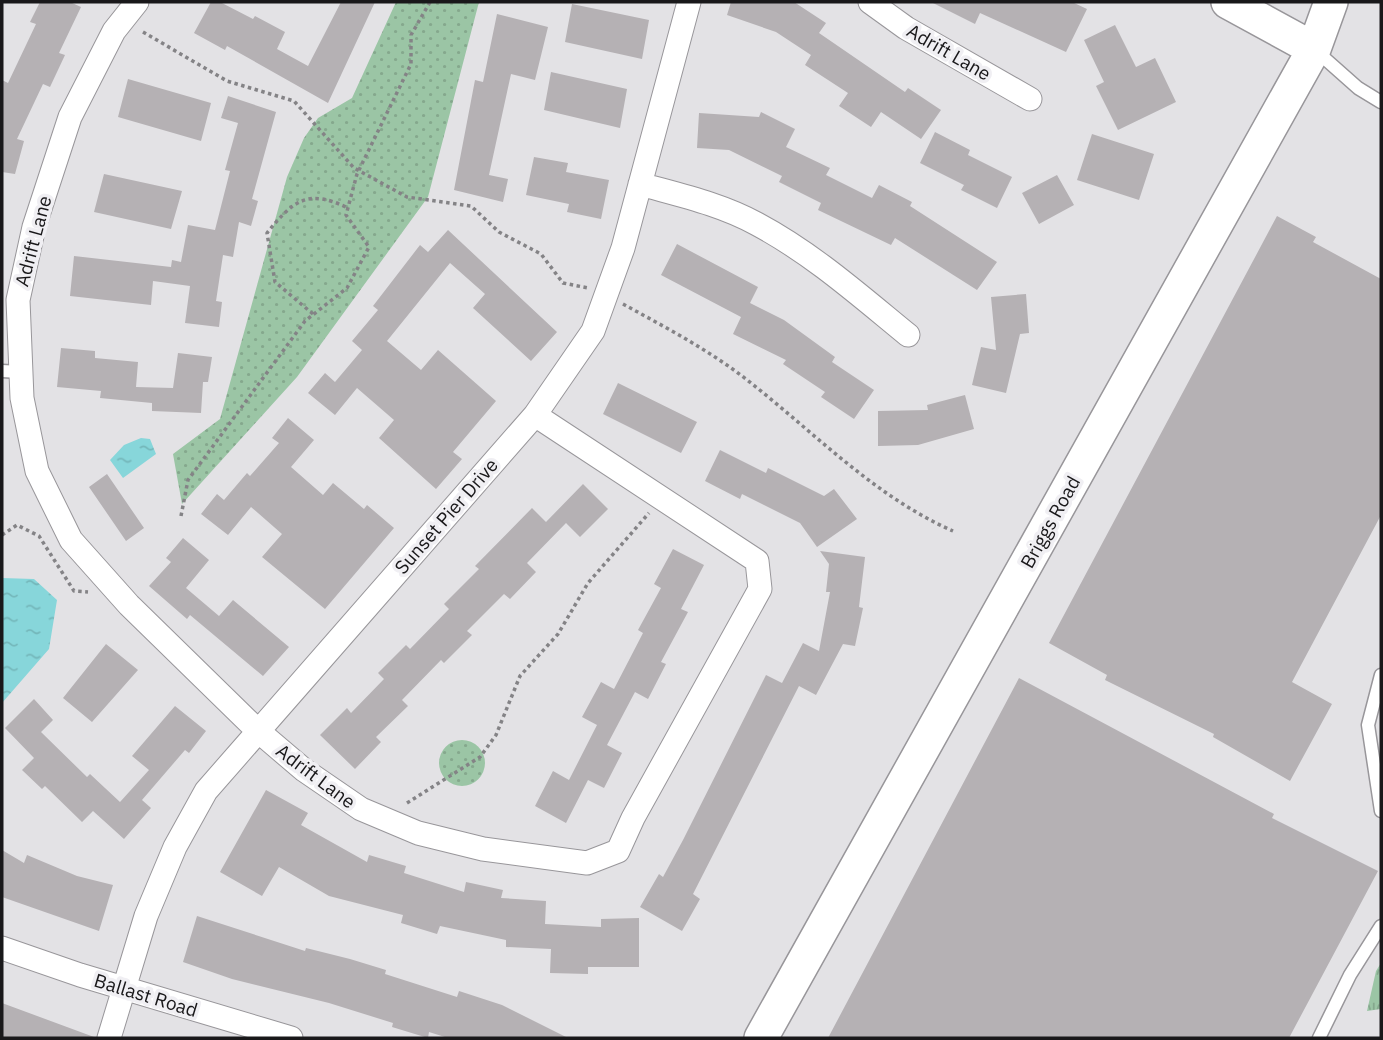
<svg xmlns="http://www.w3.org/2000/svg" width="1383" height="1040" viewBox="0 0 1383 1040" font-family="'IBM Plex Sans',sans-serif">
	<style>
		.grass { fill: url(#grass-tufts) }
		.park { fill: url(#park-dots) }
		.water { fill: url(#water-ripples) }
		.building { fill: #b5b1b4 }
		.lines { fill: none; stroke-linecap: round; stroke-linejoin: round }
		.lane-casing { stroke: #98969a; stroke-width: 15 }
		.street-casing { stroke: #98969a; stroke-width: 25 }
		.secondary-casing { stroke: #98969a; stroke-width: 36 }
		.path { stroke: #848386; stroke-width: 3.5; stroke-dasharray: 3.5 3.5; stroke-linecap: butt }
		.lane { stroke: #fff; stroke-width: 12 }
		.street { stroke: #fff; stroke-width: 23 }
		.secondary { stroke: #fff; stroke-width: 33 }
		.labels { text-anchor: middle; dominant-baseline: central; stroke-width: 7; stroke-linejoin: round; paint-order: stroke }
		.street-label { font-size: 19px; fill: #19181a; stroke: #f0eff3 }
	</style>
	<defs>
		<pattern id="grass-tufts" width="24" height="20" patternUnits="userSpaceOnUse" patternTransform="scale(1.75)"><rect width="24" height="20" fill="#9bc5a5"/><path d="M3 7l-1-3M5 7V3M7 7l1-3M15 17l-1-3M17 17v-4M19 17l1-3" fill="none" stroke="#85a88d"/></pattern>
		<pattern id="park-dots" width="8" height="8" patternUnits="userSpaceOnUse" patternTransform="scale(1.75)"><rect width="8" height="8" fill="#9bc5a5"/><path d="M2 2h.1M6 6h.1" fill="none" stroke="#85a88d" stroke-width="1.8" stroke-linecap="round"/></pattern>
		<pattern id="water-ripples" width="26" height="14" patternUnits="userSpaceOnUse" patternTransform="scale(1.75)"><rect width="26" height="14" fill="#87d6da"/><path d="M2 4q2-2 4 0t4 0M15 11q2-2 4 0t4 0" fill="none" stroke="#74b7ba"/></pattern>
	</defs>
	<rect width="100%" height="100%" fill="#e3e2e5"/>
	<path class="grass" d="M 1381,963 L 1381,1009 L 1367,1011 L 1376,971 Z"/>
	<path class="park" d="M 396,2 L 479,2 L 428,197 L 297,377 L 182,504 L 173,454 L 220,419 L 287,177 L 304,138 L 318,118 L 352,98 Z
		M439 763a23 23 0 1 1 46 0a23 23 0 1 1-46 0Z"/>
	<path class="water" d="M 141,438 L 150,439 L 156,454 L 123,478 L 110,460 L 124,445 Z
		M 2,578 L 34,579 L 57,600 L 49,649 L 2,703 Z"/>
	<path class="building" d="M 40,2 L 70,2 L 81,7 L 59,53 L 65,55 L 50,87 L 43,84 L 17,139 L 24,141 L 15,174 L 2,172 L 2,80 L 8,83 L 36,24 L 30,22 Z
		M 211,2 L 220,2 L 253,19 L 255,16 L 285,32 L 277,49 L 308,66 L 341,2 L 375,2 L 328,103 L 227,46 L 225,50 L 194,33 Z
		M 731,2 L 794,2 L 826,23 L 819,33 L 905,92 L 908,88 L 941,110 L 921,139 L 881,112 L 871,127 L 839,106 L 848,93 L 805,65 L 811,55 L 776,32 L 727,15 Z
		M 931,2 L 1072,2 L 1087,9 L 1066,52 L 980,13 L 975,24 Z
		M 572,4 L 649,20 L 642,59 L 565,42 Z
		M 497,14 L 548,27 L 535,80 L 511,74 L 489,175 L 508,179 L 503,202 L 454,190 L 475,80 L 483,82 Z
		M 1115,25 L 1136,67 L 1155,58 L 1176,102 L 1118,130 L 1096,86 L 1104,82 L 1084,40 Z
		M 551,72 L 627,89 L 620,128 L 544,110 Z
		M 128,79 L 211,103 L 201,141 L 118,117 Z
		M 228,96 L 276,112 L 252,199 L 258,201 L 251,226 L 239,222 L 233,257 L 223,255 L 216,301 L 222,302 L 219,327 L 185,323 L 190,286 L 153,281 L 151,305 L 70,296 L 74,256 L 171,267 L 172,260 L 181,262 L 188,225 L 215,230 L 230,171 L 225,170 L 238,123 L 221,118 Z
		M 761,112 L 795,129 L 786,147 L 830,168 L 826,175 L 872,198 L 879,185 L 912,202 L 910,206 L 997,262 L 977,290 L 895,238 L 891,245 L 818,210 L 821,203 L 779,182 L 782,176 L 729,150 L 697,148 L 699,113 L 759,117 Z
		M 935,132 L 970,150 L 968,155 L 1012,177 L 997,208 L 961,190 L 964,185 L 920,163 Z
		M 1092,134 L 1154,154 L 1139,200 L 1077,180 Z
		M 534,157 L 568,163 L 566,172 L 609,180 L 601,219 L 567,212 L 569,204 L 526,195 Z
		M 104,174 L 182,191 L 171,229 L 94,212 Z
		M 1057,175 L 1074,205 L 1039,224 L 1022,193 Z
		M 1277,216 L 1316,237 L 1313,242 L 1381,279 L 1381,515 L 1292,682 L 1332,704 L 1290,781 L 1213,737 L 1214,734 L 1105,680 L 1107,675 L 1049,643 Z
		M 448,230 L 557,332 L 531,361 L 473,308 L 485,294 L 450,263 L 387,341 L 421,370 L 438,350 L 496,401 L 453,452 L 462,459 L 436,489 L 379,438 L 394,420 L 357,388 L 335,415 L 308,393 L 325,373 L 335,382 L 362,350 L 352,341 L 378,310 L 373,306 L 420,245 L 428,252 Z
		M 677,244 L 758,287 L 750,303 L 784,320 L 835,357 L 832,362 L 874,390 L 854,419 L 821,397 L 825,392 L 783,364 L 786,360 L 733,334 L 741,317 L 661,275 Z
		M 1026,294 L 1029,333 L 1020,334 L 1006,393 L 972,385 L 981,347 L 996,350 L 991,297 Z
		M 61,348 L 95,351 L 95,358 L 138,362 L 136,387 L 173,388 L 178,353 L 212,357 L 208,382 L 203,382 L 201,413 L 152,411 L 152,403 L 100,398 L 101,391 L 57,387 Z
		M 618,383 L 697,422 L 681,453 L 603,414 Z
		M 965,395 L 974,429 L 918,445 L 878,446 L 878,411 L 928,410 L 927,405 Z
		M 288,418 L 314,440 L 291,467 L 323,495 L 333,483 L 364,509 L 367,505 L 394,528 L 325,609 L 262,557 L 282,534 L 251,507 L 228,535 L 201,514 L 217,494 L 224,500 L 247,473 L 250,476 L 279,443 L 272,438 Z
		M 720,450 L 766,473 L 768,468 L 824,496 L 834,489 L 857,519 L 817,547 L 800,523 L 742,494 L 740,499 L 705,481 Z
		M 107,474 L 144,528 L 126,541 L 89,487 Z
		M 583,484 L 608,509 L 580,537 L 566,523 L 527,563 L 536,572 L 510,599 L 504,594 L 467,631 L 472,635 L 444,663 L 441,660 L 402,700 L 408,706 L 376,737 L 381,742 L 355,769 L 320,735 L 347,708 L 351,713 L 384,679 L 378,673 L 406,645 L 410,649 L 449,609 L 444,604 L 479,569 L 475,566 L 532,508 L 546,522 Z
		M 183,538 L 209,560 L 186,588 L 219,616 L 233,600 L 289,647 L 263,676 L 190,615 L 187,619 L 149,586 L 171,562 L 166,558 Z
		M 673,549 L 704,565 L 681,609 L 688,612 L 661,662 L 666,664 L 648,699 L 635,692 L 607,745 L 622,753 L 604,788 L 588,780 L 566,823 L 535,806 L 553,771 L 569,780 L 597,725 L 582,717 L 601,682 L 614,689 L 643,633 L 638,630 L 661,588 L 654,584 Z
		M 820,551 L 865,557 L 859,607 L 863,608 L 855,646 L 843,644 L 816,695 L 799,686 L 693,894 L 700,899 L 682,931 L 640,907 L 659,874 L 663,877 L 683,840 L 766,675 L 782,683 L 803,643 L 819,651 L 830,592 L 826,592 L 829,564 Z
		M 106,644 L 138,670 L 92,722 L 63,698 Z
		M 1019,678 L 1274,814 L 1272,818 L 1378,871 L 1289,1038 L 828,1038 Z
		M 34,699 L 53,720 L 41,732 L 87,777 L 90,774 L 120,802 L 149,770 L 132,756 L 175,706 L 206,731 L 189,753 L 185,750 L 142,800 L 151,808 L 124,839 L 93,811 L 82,822 L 45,786 L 42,789 L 22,770 L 34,758 L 5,728 Z
		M 266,790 L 308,813 L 301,825 L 367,862 L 369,855 L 406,866 L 404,873 L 464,892 L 466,882 L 503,890 L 501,898 L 546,901 L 545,924 L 601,927 L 601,919 L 639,918 L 639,967 L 588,967 L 588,974 L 550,973 L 551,949 L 506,947 L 506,940 L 440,926 L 437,934 L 401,923 L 403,915 L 329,896 L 279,867 L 262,896 L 220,872 Z
		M 2,850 L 24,863 L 27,855 L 77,876 L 113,885 L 99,931 L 2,897 Z
		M 197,916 L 305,951 L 306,948 L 350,959 L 386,970 L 385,974 L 457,997 L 459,991 L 502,1005 L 568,1038 L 448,1038 L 429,1032 L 428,1038 L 392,1027 L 393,1023 L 329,1003 L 232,979 L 183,962 Z
		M 2,1003 L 94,1037 L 94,1038 L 2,1038 Z"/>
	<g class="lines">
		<defs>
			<path id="lane" d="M 1314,49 L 1358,88 L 1381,102
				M 2,371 L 20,372
				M 1381,675 L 1368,725 L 1381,811
				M 1319,1038 L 1350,975 L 1381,926"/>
			<path id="street" d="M 137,2 L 114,31 L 70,117 L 34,227 L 18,300 L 22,398 L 37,471 L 71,540 L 129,605 L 257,730 L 304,770 L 361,809 L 418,833 L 483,849 L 587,863 L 618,851 L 633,818 L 760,589 L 757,561 L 535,415
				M 870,2 L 906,28 L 1030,99
				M 640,184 C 679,195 721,204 757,224 C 813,254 859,295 908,335
				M 2,948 L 80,975 L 291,1038
				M 109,1038 L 146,916 L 175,847 L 206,791 L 535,415 L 593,331 L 623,248 L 689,2"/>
			<path id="secondary" d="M 1228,2 L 1314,49
				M 761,1038 L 1314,49 L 1331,2"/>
		</defs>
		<use href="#lane" class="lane-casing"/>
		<use href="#street" class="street-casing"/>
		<use href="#secondary" class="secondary-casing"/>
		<path class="path" d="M 143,32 L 227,81 L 294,101 L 354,168 L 407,197 L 471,206 L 499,232 L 541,254 L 563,283 L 588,288
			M 623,304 C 663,326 705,348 742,376 C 811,429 873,496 953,531
			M 313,314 L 275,282 L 267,233 C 293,201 307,188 348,208
			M 181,516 L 188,480 L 305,321 L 347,288 L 369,247 L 346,215 L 357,174 L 411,64 L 411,35 L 430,2
			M 2,535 L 17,525 L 39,536 L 74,591 L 88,592
			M 407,803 L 480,757 L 496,735 L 520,676 L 558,634 L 588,583 L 649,513"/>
		<use href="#lane" class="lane"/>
		<use href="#street" class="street"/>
		<use href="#secondary" class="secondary"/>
	</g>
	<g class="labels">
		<g class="street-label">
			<text transform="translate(949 52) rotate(30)">Adrift Lane</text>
			<text transform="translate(33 241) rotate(-75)">Adrift Lane</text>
			<text transform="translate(446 516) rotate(-49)">Sunset Pier Drive</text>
			<text transform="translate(1050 522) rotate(-61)">Briggs Road</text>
			<text transform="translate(316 776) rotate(37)">Adrift Lane</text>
			<text transform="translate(146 995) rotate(17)">Ballast Road</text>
		</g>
	</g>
	<rect width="1383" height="1040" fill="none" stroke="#19181a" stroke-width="7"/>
</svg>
